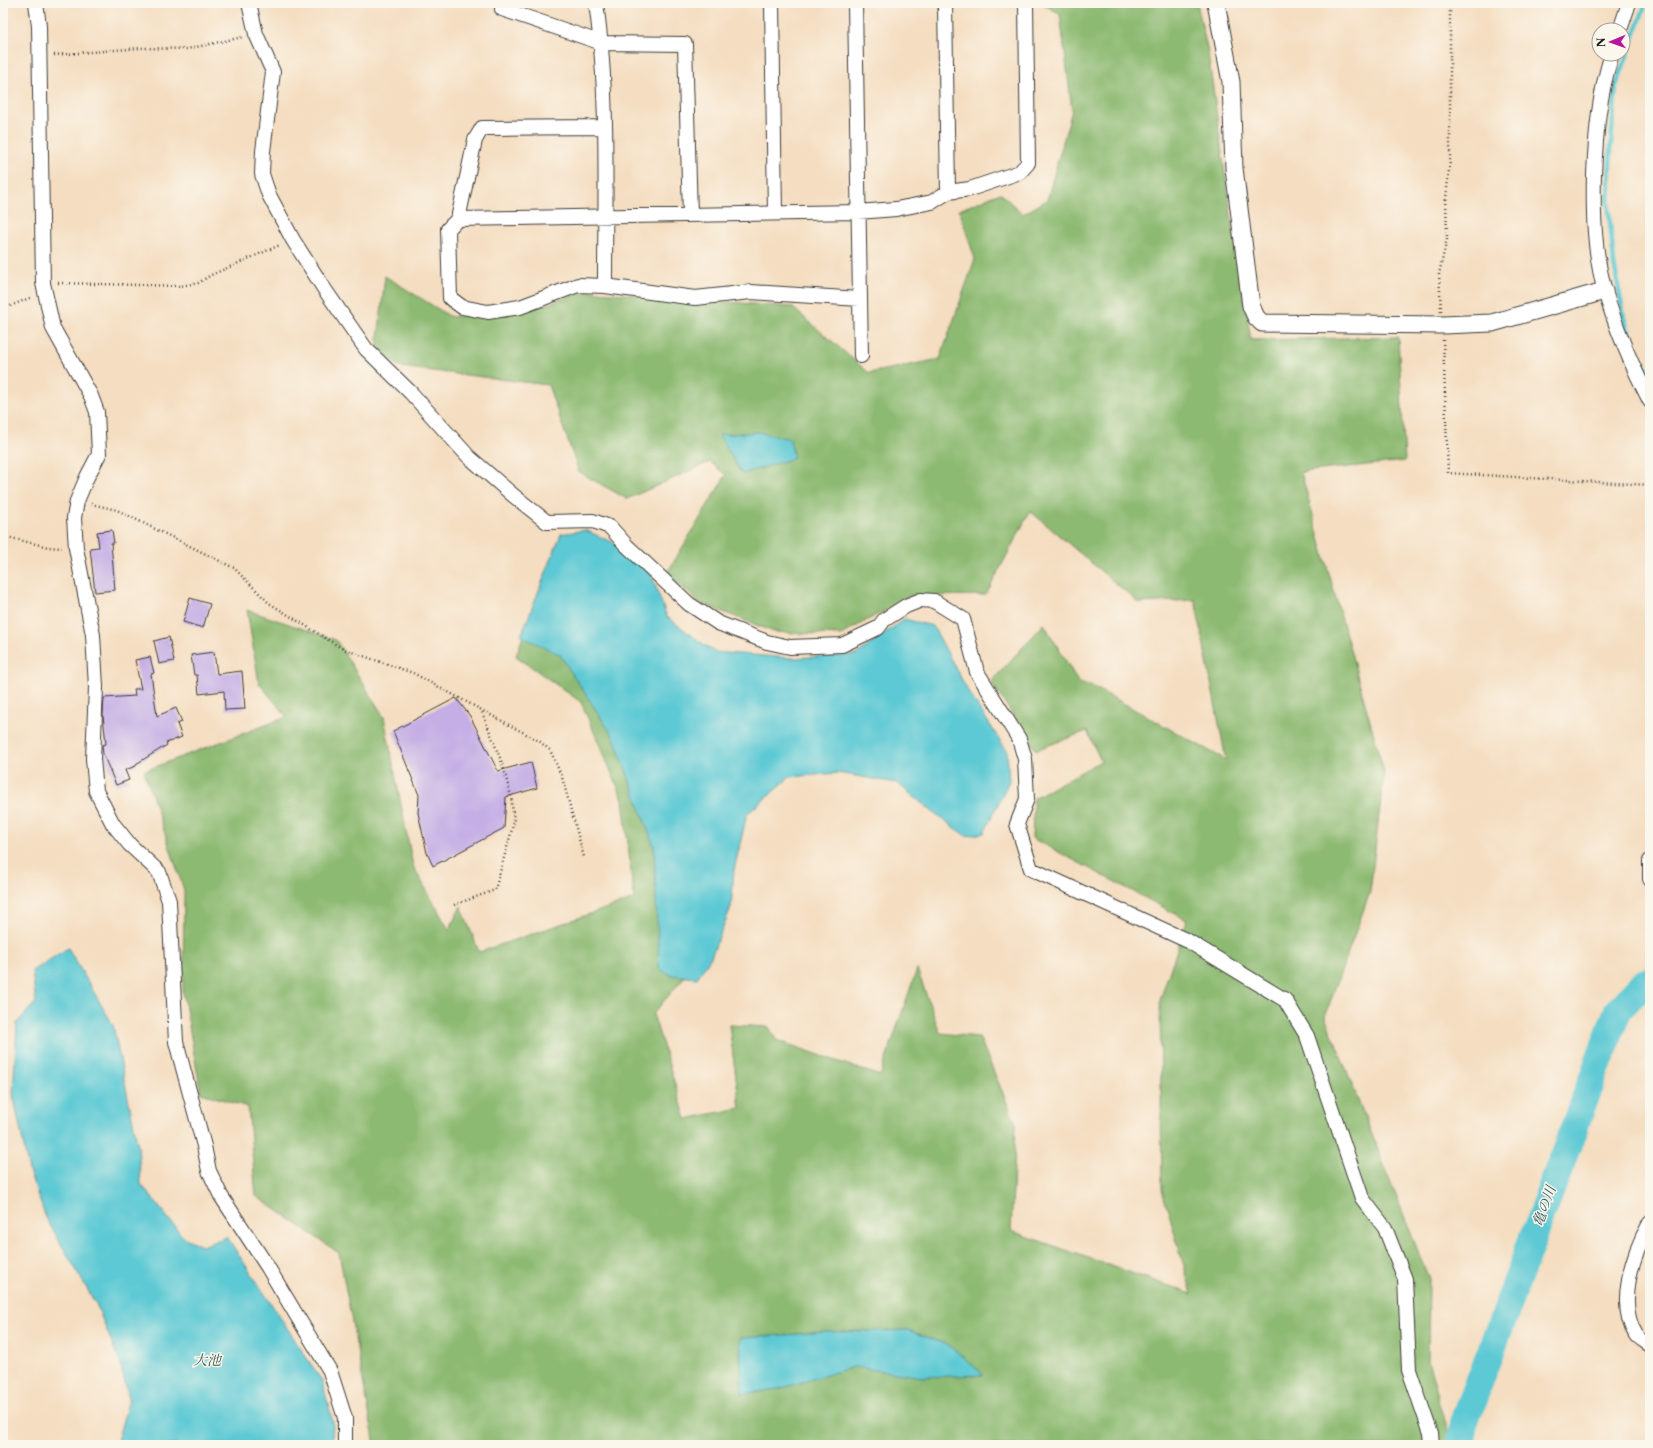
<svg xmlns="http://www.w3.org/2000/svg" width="1653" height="1448" viewBox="0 0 1653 1448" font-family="'Libre Caslon Text','Noto Serif JP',serif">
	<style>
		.forest { fill: #8dba72; stroke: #546b47 }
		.water { fill: #5dc9d4; stroke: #3c7278 }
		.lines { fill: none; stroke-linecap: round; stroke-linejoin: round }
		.stream { stroke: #5dc9d4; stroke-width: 4.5 }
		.river { stroke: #5dc9d4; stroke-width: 28 }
		.building { fill: #c4aee5 }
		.minor-casing { stroke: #3c3935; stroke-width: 16 }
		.tertiary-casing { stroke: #3c3935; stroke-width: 19 }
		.path { stroke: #3c3935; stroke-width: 2.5; stroke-dasharray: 1 3; stroke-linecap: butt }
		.minor { stroke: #fff; stroke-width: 14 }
		.tertiary { stroke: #fff; stroke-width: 17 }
		.labels { text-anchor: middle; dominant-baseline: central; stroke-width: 3; stroke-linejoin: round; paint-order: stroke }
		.water-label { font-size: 14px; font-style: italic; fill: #33595c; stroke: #fbf7ec }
	</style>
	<rect width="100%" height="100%" fill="#fbf7ec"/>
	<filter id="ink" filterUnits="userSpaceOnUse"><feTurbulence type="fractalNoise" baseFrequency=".025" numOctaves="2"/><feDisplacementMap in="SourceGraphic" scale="8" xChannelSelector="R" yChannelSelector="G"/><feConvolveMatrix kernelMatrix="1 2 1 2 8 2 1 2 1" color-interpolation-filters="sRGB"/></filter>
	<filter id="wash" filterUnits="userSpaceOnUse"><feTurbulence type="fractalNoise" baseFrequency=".012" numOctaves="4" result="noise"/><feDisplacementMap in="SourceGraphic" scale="16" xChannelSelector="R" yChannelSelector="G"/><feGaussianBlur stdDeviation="0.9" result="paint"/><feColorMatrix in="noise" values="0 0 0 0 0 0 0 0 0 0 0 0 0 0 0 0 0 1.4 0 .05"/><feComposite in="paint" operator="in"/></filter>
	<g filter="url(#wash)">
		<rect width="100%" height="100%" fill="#f4ddc0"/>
		<path class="forest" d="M 1041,3 L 1197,3 L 1208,53 L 1232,223 L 1251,340 L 1398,337 L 1405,461 L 1301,472 L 1384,772 L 1370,892 L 1325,1016 L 1429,1279 L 1428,1361 L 1452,1445 L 375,1445 L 339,1253 L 256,1196 L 248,1107 L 201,1093 L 183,992 L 184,890 L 144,771 L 287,717 L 259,683 L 247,610 L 336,640 L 384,717 L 413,866 L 449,930 L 461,906 L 479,952 L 634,899 L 623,799 L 581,702 L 516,656 L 526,627 L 603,674 L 671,834 L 686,975 L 653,1014 L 686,1119 L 740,1108 L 729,1025 L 769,1027 L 776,1040 L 880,1076 L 917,969 L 940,1033 L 979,1037 L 1016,1124 L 1011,1231 L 1192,1294 L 1162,1190 L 1160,1000 L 1187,920 L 1032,838 L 1034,798 L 1101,761 L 1087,731 L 1036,750 L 991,682 L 1044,624 L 1079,683 L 1090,685 L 1226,760 L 1195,600 L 1139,603 L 1030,511 L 986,595 L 910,596 L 841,635 L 774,632 L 698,602 L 667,573 L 726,475 L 710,462 L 627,499 L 579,472 L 548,385 L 400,367 L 377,349 L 385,276 L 451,317 L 545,305 L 585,291 L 792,307 L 869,373 L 940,359 L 975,259 L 959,210 L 1000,193 L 1023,214 L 1047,200 L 1072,110 L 1060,14 Z"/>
		<path class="water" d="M 758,432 L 790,439 L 794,458 L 742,474 L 719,435 Z
			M 585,530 L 612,542 L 651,574 L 667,617 L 714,652 L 791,658 L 856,655 L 904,619 L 933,626 L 969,693 L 1007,751 L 1009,781 L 984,833 L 966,836 L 934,813 L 897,783 L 838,773 L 790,777 L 747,814 L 734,870 L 731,907 L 711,957 L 697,978 L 671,975 L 659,969 L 654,846 L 614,738 L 560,655 L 521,636 L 561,534 Z
			M 68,948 L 113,1025 L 138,1146 L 141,1184 L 183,1237 L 202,1246 L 227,1237 L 322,1381 L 333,1422 L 332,1445 L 116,1445 L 129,1399 L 120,1363 L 97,1306 L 46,1218 L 29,1171 L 13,1094 L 17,1023 L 36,1002 L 32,971 Z
			M 908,1330 L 950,1346 L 984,1375 L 923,1377 L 854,1367 L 779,1389 L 742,1394 L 740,1338 L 825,1332 Z"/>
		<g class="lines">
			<path class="stream" d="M 1646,3 L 1616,86 L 1612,131 L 1608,202 L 1614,263 L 1624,318 L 1635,350 L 1650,375"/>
			<path class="river" d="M 1460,1445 L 1464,1423 L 1618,1010 L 1644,983 L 1650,981"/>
		</g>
		<g id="blocks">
			<path class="building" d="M 112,530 L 114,543 L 111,543 L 115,590 L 95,592 L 90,548 L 99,547 L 97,532 Z
				M 190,598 L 210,604 L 203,628 L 183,622 Z
				M 169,637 L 174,661 L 159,664 L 154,641 Z
				M 214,652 L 217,674 L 242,671 L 245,709 L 225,710 L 224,691 L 199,694 L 197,675 L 194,675 L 191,655 Z
				M 150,657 L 154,673 L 151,674 L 157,716 L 176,708 L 182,722 L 177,724 L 182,737 L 166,743 L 167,745 L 136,764 L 136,766 L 125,770 L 129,780 L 116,785 L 103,754 L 102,745 L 106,744 L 103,715 L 104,698 L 135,696 L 134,689 L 141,689 L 135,660 Z
				M 456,698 L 470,716 L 498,771 L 531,762 L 537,788 L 506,797 L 504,828 L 433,866 L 427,853 L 418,813 L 419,795 L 393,731 Z"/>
		</g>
	</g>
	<g filter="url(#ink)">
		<use href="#blocks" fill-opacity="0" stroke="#3c3935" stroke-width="1"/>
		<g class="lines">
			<defs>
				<path id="minor" d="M 36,3 L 39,26 L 43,283 L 53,328 L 91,396 L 97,412 L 99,454 L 87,477 L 77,501 L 74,518 L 76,548 L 93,635 L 96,687 L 93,759 L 96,791 L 113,824 L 130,845 L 159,872 L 169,901 L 176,1042 L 204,1146 L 209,1171 L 221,1196 L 267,1266 L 330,1371 L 345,1418 L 345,1445
					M 249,3 L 256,34 L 273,72 L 263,151 L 262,174 L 269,195 L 293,240 L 325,290 L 366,349 L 411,393 L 469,457 L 514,496 L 547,522 L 593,521 L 610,527 L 626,545 L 689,604 L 718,623 L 767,642 L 790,647 L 842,645 L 878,628 L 884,620 L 906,606 L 921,600 L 934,601 L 963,619 L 977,672 L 1019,739 L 1025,759 L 1027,799 L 1017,824 L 1031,869 L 1188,941 L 1285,1000 L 1307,1036 L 1362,1198 L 1385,1228 L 1405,1279 L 1409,1370 L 1431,1434 L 1432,1445
					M 596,3 C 609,95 605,192 605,286
					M 772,3 L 775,213
					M 855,3 L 861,356
					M 945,3 L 948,192
					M 502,9 L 602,43 L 685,44 L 690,215
					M 1620,30 L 1629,3
					M 1612,54 C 1599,94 1596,132 1594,174 C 1593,213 1594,253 1605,291 C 1616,329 1632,366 1650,401
					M 604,127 L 482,128 L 475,140 L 458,219 L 448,229 L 450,298 L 462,307 L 488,312 L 520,307 L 578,285 L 605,286 L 695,298 L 751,292 L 860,299
					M 458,219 L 858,212 L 896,209 L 932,202 L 948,192 L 970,189 L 1020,172 L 1028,163 L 1026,3
					M 1650,861 L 1650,879
					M 1650,1223 C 1633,1253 1616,1303 1636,1335 C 1639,1339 1646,1343 1650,1346"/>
				<path id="tertiary" d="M 1216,3 L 1231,82 L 1234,168 L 1251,306 L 1256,317 L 1262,323 L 1443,325 L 1492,323 L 1604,291"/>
			</defs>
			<use href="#minor" class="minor-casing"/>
			<use href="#tertiary" class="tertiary-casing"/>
			<path class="path" d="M 54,55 L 141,48 L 187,49 L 243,37
				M 58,283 L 180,286 L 198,283 L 211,275 L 280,245
				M 3,309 L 32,297
				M 1441,311 L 1439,274 L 1447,239 L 1446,198 L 1450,161 L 1450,3
				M 1443,340 L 1448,473 L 1650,485
				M 91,504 L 117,510 L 234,568 L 269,603 L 343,649 L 413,673 L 539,741 L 550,750 L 562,777 L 584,857
				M 3,536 L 48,547 L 62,548
				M 454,905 L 495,890 L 514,822 L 511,796 L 502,763 L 482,712"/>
			<use href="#minor" class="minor"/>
			<use href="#tertiary" class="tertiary"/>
		</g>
	</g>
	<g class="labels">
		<g class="water-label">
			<text transform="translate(1544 1206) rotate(-70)">亀の川</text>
			<text x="207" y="1360">大池</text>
		</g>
	</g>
	<rect width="1653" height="1448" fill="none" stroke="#fbf7ec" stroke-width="16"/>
	<g transform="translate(1611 42) rotate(268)"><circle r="19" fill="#fbf7ec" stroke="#a29f99"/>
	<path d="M0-3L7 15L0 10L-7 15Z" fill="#b5179e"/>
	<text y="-6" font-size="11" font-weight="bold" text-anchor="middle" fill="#1c1c1c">N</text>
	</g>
</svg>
